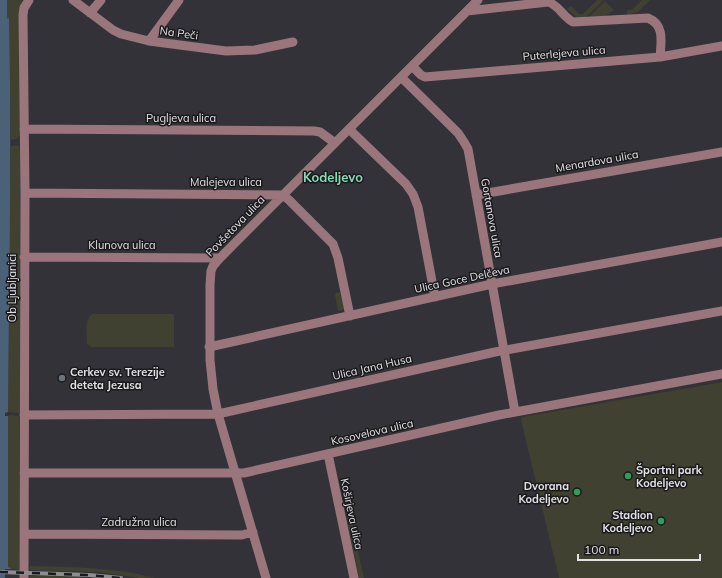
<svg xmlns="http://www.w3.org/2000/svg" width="722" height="578" viewBox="0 0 722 578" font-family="Mulish,sans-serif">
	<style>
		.green { fill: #404130 }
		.water { fill: #4b6178 }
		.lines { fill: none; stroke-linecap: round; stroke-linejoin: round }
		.minor { stroke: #9a757c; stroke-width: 9 }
		.rail-casing { stroke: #8c8c91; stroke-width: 4 }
		.rail { stroke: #1a1a1d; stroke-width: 2.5; stroke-dasharray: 8; stroke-linecap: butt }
		.worship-dot { fill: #6b7280; stroke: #1a1a1d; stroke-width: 1.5 }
		.leisure-dot { fill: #2e9e5b; stroke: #1a1a1d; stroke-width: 1.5 }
		.labels { text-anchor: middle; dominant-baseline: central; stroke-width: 3; stroke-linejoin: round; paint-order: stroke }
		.street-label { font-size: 11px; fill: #e2e2e6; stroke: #1a1a1d }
		.poi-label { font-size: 11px; font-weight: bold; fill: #e2e2e6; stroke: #1a1a1d; text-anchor: start }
		.quarter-label { font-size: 13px; font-weight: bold; fill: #88dcb5; stroke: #1a1a1d }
	</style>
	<rect width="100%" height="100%" fill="#323238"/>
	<path class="green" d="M 7,0 L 24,0 L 20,14 L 20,135 L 17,139 L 11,140 L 9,18 L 7,20 Z
		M 597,0 L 604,0 L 585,18 L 577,18 L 567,9 L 571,6 L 579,14 L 583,14 Z
		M 642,0 L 650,0 L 638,12 L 627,15 L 627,10 L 632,10 Z
		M 605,1 L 614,10 L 605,16 L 590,17 L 590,16 Z
		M 17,145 L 19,146 L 20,151 L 20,412 L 18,413 L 8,412 L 10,190 L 11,146 Z
		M 340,292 L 344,308 L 343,310 L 338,311 L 335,295 L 336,293 Z
		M 92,314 L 174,314 L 174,347 L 91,347 L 87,344 C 87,335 84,320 92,314 Z
		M 722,382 L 722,578 L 559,578 L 521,420 L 522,417 Z
		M 10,415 L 18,416 L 19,417 L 19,570 L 8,568 L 8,416 Z
		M 348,524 L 352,524 L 364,578 L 359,578 Z
		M 30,566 C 72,567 114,567 155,578 L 139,578 L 99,572 L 30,570 Z
		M 29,576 L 58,576 L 94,578 L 30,578 Z"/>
	<path class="water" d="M 0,0 L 7,0 L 7,19 L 9,18 C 12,149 9,281 8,412 L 5,413 L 5,416 L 8,416 L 8,567 L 12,569 L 5,569 L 5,578 L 0,578 Z"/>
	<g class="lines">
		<path class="minor" d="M 73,0 L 113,30 L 121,34 L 149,41 L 226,51 L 255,50 L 293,42
			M 467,11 L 548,2 C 559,5 563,17 573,22 L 648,18 C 665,25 661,42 660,57
			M 90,13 L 101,0
			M 149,41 L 179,0
			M 412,66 L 421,75 L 425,77 L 660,57 L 722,46
			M 401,77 L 458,133 L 464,142 L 468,149 L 515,412
			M 24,129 L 314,131 L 320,132 L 335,143
			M 349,129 L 406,184 L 413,194 L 418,207 L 435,297
			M 25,193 L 283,195 L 289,200 L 333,244 L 338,258 L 350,316
			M 476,195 L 722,152
			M 24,257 L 220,258
			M 209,347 L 492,284 L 722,242
			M 24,415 L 218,414 L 495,352 L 722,311
			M 328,454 L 354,578
			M 24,473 L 244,473 L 499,415 L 722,374
			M 24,534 L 242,535 L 253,532
			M 24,578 L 25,193 L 23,15 L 24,8 L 29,0
			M 266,578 L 218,414 L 213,389 L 210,360 L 210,285 L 211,271 L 213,266 L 220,258 L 478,0"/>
		<defs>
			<path id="rail" d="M 0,572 L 89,575 L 121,578"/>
		</defs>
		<use href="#rail" class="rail-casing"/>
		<use href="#rail" class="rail"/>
	</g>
	<circle class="worship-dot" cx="62" cy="378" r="4"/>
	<g class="leisure-dot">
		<circle cx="628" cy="476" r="4"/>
		<circle cx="577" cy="492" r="4"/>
		<circle cx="661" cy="521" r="4"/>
	</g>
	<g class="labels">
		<g class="street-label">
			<text transform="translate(179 33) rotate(8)">Na Peči</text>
			<text transform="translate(564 53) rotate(-5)">Puterlejeva ulica</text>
			<text x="181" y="118">Pugljeva ulica</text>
			<text transform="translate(597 161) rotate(-10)">Menardova ulica</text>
			<text x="226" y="182">Malejeva ulica</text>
			<text transform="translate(492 218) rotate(80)">Gortanova ulica</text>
			<text transform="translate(235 226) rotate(-46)">Povšetova ulica</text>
			<text x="122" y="245">Klunova ulica</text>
			<text transform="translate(462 279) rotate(-12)">Ulica Goce Delčeva</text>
			<text transform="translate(12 288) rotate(-90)">Ob Ljubljanici</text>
			<text transform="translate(372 367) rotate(-13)">Ulica Jana Husa</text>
			<text transform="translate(372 432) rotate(-13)">Kosovelova ulica</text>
			<text transform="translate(352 514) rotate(78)">Koširjeva ulica</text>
			<text x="139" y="522">Zadružna ulica</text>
		</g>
		<g class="poi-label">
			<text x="70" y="372">Cerkev sv. Terezije<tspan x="70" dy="13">deteta Jezusa</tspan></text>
			<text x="636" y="470">Športni park<tspan x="636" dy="13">Kodeljevo</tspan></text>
			<text x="569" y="486" text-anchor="end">Dvorana<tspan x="569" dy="13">Kodeljevo</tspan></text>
			<text x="653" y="515" text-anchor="end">Stadion<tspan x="653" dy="13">Kodeljevo</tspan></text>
		</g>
		<g class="quarter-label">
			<text x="333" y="177">Kodeljevo</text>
		</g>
	</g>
	<path d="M578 554v6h122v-6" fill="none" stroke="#e2e2e6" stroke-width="2"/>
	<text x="584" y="554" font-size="12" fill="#e2e2e6" stroke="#1a1a1d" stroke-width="3" paint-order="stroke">100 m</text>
</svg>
